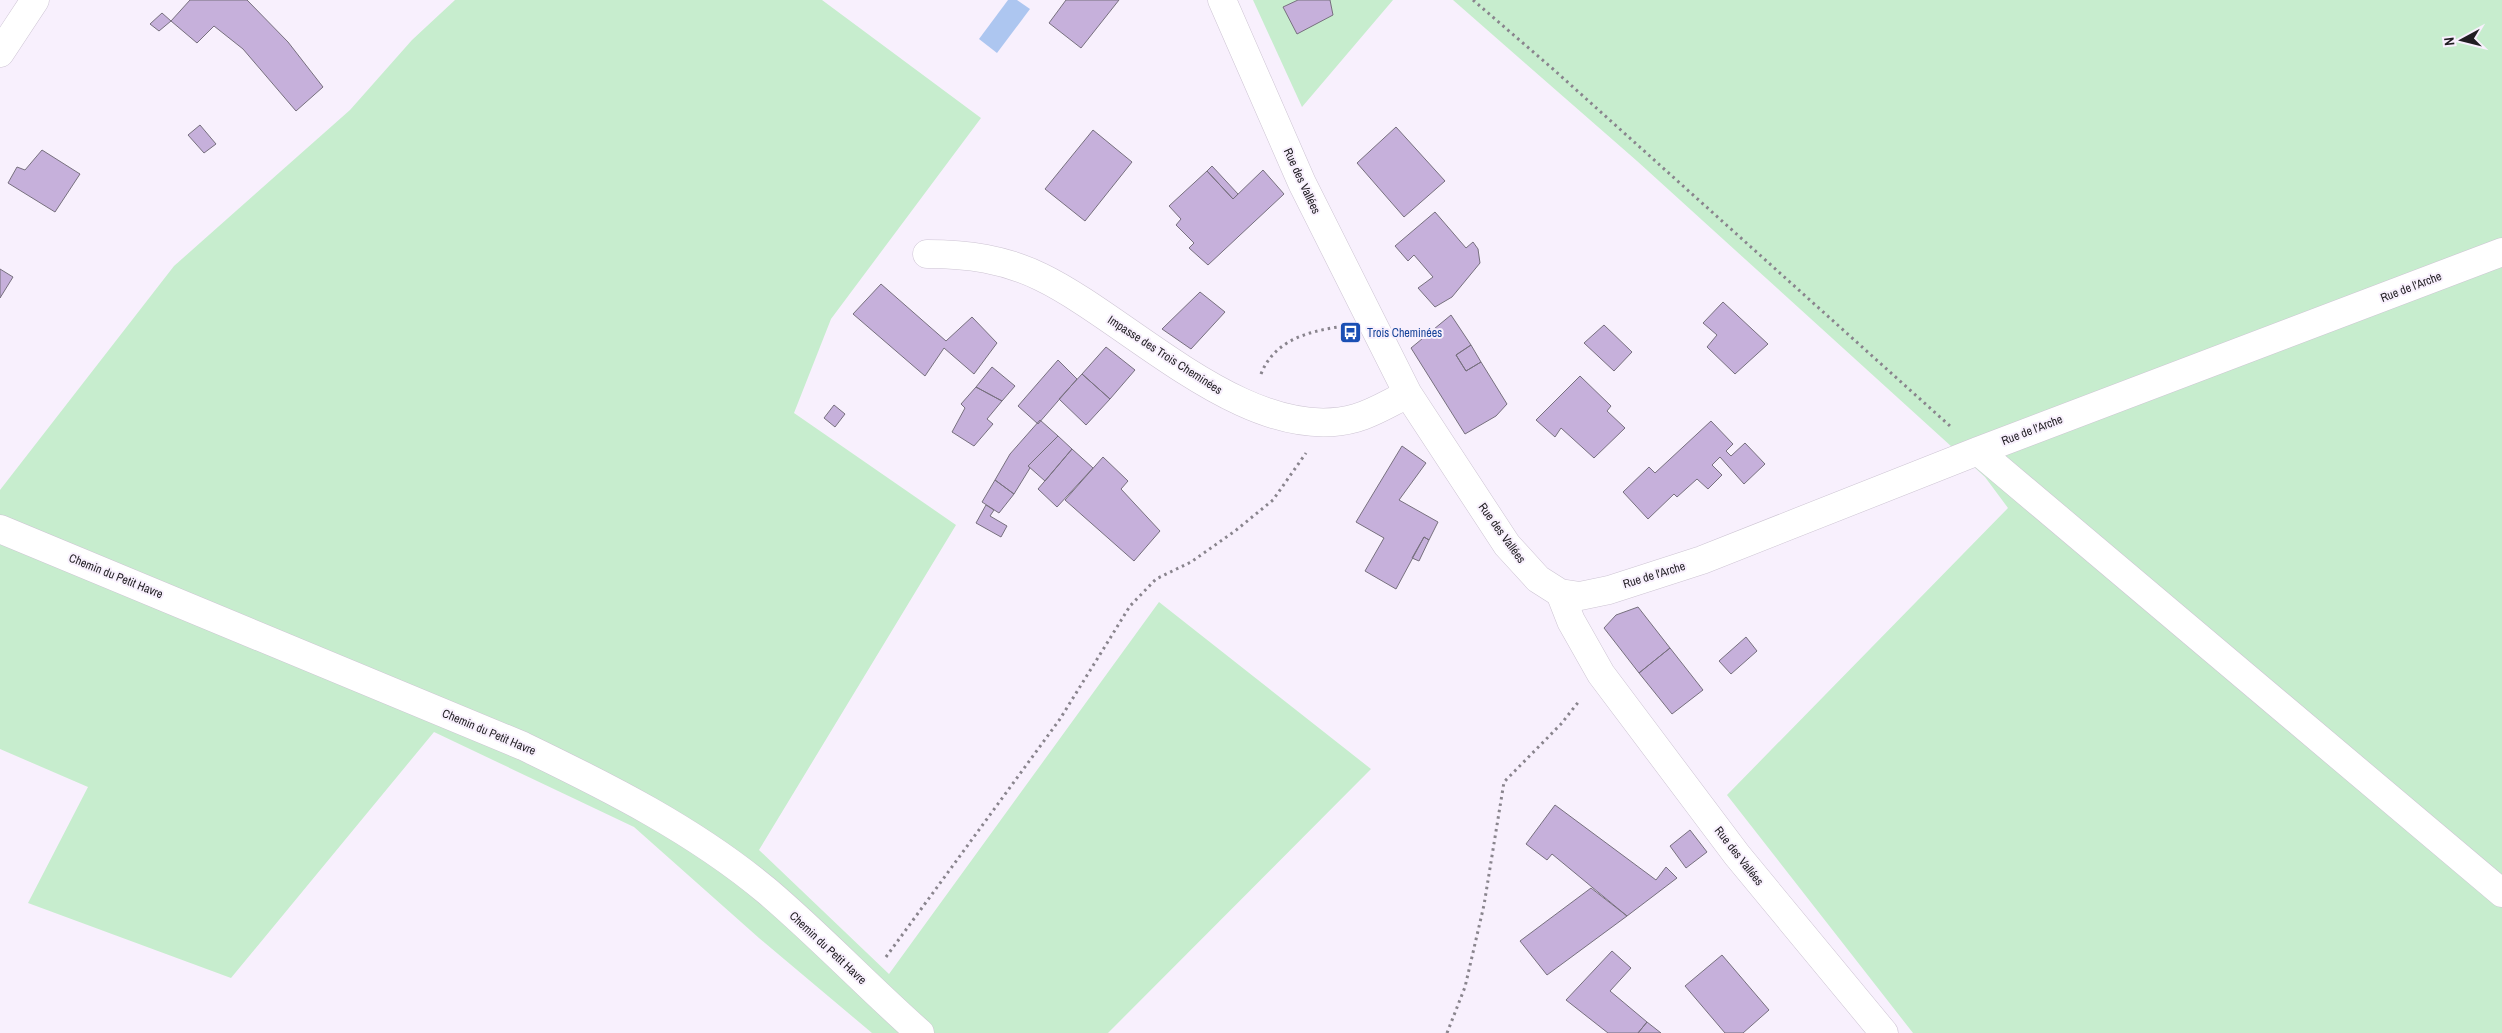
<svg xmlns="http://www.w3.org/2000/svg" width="2502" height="1033" viewBox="0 0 2502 1033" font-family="'Archivo Narrow',sans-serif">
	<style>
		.green { fill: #c7edce }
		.water { fill: #adc6f0 }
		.building { fill: #c6b0db; stroke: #77707e }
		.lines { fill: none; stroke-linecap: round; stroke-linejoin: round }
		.minor-casing { stroke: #cdc4d3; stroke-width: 29 }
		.path { stroke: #89848d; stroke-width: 3; stroke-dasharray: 2.5 4; stroke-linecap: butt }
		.minor { stroke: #fff; stroke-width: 28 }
		.labels { text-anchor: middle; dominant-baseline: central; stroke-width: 4; stroke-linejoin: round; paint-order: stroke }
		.street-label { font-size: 12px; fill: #201d22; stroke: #f8f0fd }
		.transit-label { font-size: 12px; fill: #164399; stroke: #f8f0fd; text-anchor: start }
	</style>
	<rect width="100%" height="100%" fill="#f8f0fd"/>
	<path class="green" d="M 455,0 L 822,0 L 981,118 L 831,319 L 794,413 L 956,525 L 759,850 L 889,974 L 1159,602 L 1371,769 L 1108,1033 L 872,1033 L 759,938 L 634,827 L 434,732 L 231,978 L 28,903 L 88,787 L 0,749 L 0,490 L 174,266 L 350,110 L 412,40 Z
		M 1253,0 L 1393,0 L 1302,107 Z
		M 1453,0 L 2502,0 L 2502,1033 L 1913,1033 L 1727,795 L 2008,508 L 1985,477 L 1637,161 Z"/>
	<path class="water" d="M 1008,0 L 1017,0 L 1030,9 L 997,53 L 979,39 Z"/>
	<path class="building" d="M 190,0 L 247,0 L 288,42 L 323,87 L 296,111 L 243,49 L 214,26 L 197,43 L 171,21 Z
		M 1066,0 L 1119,0 L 1081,48 L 1049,23 Z
		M 1298,0 L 1330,0 L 1333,15 L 1297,34 L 1283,7 Z
		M 162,13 L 171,21 L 159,31 L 150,24 Z
		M 200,125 L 216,144 L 204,153 L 188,135 Z
		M 1396,127 L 1445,181 L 1404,217 L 1357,163 Z
		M 1093,130 L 1132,162 L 1085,221 L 1045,189 Z
		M 42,150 L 80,174 L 55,212 L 8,183 L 17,167 L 25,170 Z
		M 1212,166 L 1238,194 L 1233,199 L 1207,171 Z
		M 1263,170 L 1284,194 L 1208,265 L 1189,248 L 1194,243 L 1176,225 L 1181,219 L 1169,206 L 1207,171 L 1233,199 Z
		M 1435,212 L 1466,248 L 1473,242 L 1478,249 L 1480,263 L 1452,297 L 1435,307 L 1418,288 L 1433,277 L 1414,255 L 1408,261 L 1395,246 Z
		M 0,269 L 13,277 L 0,298 Z
		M 881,284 L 946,341 L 972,317 L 997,343 L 974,374 L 944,348 L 925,376 L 853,314 Z
		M 1200,292 L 1225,312 L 1191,349 L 1162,329 Z
		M 1723,302 L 1768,344 L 1735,374 L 1707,347 L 1717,335 L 1703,323 Z
		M 1451,315 L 1471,345 L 1456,355 L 1466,371 L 1481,362 L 1507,404 L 1496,416 L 1465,434 L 1411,348 Z
		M 1604,325 L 1632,352 L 1614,371 L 1584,343 Z
		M 1471,345 L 1481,362 L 1466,371 L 1456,355 Z
		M 1106,347 L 1135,370 L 1110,399 L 1082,374 Z
		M 1058,360 L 1077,379 L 1038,424 L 1018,406 Z
		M 992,367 L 1015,386 L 1002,401 L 976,387 Z
		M 1082,374 L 1110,399 L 1086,425 L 1059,399 Z
		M 1580,376 L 1611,406 L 1607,411 L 1625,428 L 1594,458 L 1561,428 L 1555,437 L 1536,420 Z
		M 976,387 L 1002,401 L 987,419 L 993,424 L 974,446 L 952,432 L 965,408 L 961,404 Z
		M 834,405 L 845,414 L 835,427 L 824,418 Z
		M 1040,420 L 1058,436 L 1028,466 L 1030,468 L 1014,494 L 995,480 L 1010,454 Z
		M 1711,421 L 1733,444 L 1726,451 L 1731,456 L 1745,443 L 1765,464 L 1744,484 L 1720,457 L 1712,465 L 1722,475 L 1708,489 L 1697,479 L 1677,497 L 1674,494 L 1648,519 L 1623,492 L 1649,467 L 1655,473 Z
		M 1058,436 L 1072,449 L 1045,481 L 1028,466 Z
		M 1402,446 L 1426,463 L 1399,500 L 1438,522 L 1429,540 L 1424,537 L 1396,589 L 1365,571 L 1384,538 L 1356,522 Z
		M 1072,449 L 1093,468 L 1057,507 L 1038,489 Z
		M 1103,457 L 1128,481 L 1121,489 L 1160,531 L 1134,561 L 1065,500 Z
		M 995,480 L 1014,494 L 999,513 L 982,502 Z
		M 986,505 L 994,510 L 990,516 L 1007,526 L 1001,537 L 976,523 Z
		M 1424,537 L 1429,540 L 1419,561 L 1412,558 Z
		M 1638,607 L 1670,648 L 1639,673 L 1604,628 L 1616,615 Z
		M 1746,637 L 1757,651 L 1731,674 L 1719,661 Z
		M 1670,648 L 1703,690 L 1672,714 L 1639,673 Z
		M 1555,805 L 1656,880 L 1666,867 L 1677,878 L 1627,916 L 1552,854 L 1547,860 L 1526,844 Z
		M 1690,830 L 1707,852 L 1686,868 L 1670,846 Z
		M 1591,888 L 1627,916 L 1547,975 L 1520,941 Z
		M 1612,951 L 1631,968 L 1610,991 L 1647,1022 L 1638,1033 L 1608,1033 L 1566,1000 Z
		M 1722,955 L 1769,1010 L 1743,1033 L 1725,1033 L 1685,986 Z
		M 1647,1022 L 1661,1033 L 1638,1033 Z"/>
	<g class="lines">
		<defs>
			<path id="minor" d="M 1222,0 L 1302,183 L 1408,394 L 1507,545 L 1538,579 L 1560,593 L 1571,621 L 1601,674 L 1737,855 L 1884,1033
				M 0,53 L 35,0
				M 927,254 C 968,254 1004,259 1041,277 C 1130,320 1250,448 1356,418 C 1374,413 1391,402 1408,394
				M 1978,451 L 2502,893
				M 0,529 L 523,746 C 608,787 694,830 767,891 C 820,936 868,987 920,1033
				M 1560,593 L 1580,596 L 1609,590 L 1702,560 L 1978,451 L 2502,252"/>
		</defs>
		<use href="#minor" class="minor-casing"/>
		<path class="path" d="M 1473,0 L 1553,69 L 1950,426
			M 1261,374 C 1274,341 1306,332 1338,327
			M 886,957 L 1060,719 L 1130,606 L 1156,579 L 1191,562 L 1235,531 L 1273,500 L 1306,453
			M 1447,1033 L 1465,987 L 1484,905 L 1504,782 L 1561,724 L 1580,700"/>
		<use href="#minor" class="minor"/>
	</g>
	<defs>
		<symbol id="bus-square" viewBox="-11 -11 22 22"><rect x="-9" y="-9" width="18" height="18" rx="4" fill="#1a4fb4" stroke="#f8f0fd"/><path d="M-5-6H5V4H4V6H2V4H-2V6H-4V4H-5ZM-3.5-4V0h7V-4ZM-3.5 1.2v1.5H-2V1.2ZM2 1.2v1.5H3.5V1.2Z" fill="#fff"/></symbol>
	</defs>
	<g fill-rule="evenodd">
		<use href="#bus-square" x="1338" y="320" width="25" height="25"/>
	</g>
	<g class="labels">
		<g class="street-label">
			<text transform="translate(1302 181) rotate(65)">Rue des Vallées</text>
			<text transform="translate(2411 287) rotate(-21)">Rue de l'Arche</text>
			<text transform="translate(1165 355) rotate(33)">Impasse des Trois Cheminées</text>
			<text transform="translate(2032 430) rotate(-21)">Rue de l'Arche</text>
			<text transform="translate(1502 533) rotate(54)">Rue des Vallées</text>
			<text transform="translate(1654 575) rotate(-17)">Rue de l'Arche</text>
			<text transform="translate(116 576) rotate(22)">Chemin du Petit Havre</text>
			<text transform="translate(489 732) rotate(23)">Chemin du Petit Havre</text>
			<text transform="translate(1739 856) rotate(52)">Rue des Vallées</text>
			<text transform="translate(828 948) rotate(43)">Chemin du Petit Havre</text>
		</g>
		<g class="transit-label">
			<text x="1367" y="333">Trois Cheminées</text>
		</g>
	</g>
	<g transform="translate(2462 40) rotate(263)" stroke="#f8f0fd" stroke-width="4" paint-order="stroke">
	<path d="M0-4L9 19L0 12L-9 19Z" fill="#201d22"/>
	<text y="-8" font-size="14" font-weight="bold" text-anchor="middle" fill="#201d22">N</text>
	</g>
</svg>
